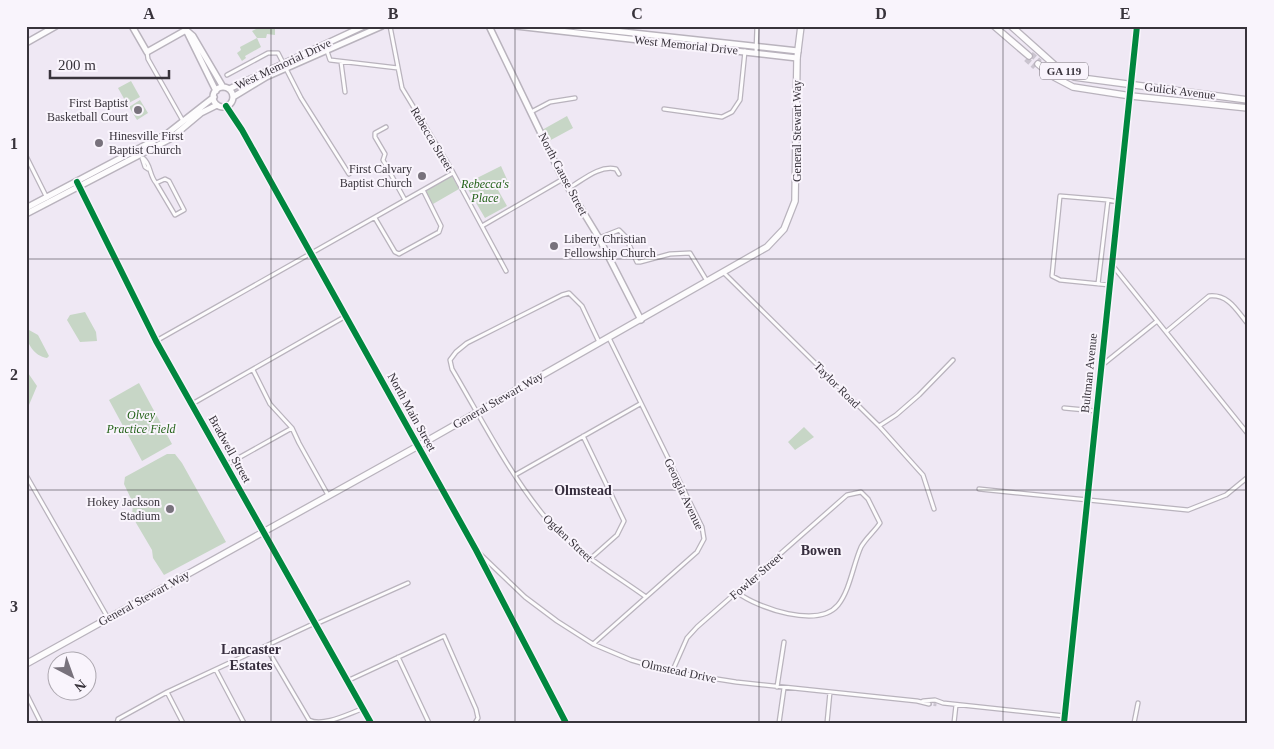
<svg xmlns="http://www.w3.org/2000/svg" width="1274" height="749" viewBox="0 0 1274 749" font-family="Georgia,serif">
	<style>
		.green { fill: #c7d6c6 }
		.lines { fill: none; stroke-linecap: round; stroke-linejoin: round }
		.street-tunnel { stroke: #cac4cf; stroke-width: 3; stroke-dasharray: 3 1.5; stroke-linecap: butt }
		.primary-tunnel { stroke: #cac4cf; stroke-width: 5.5; stroke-dasharray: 5.5 3; stroke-linecap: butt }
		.street-casing { stroke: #b9b3bd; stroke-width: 5.5 }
		.secondary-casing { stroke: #b9b3bd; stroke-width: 8 }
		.primary-casing { stroke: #b9b3bd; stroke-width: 8 }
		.street { stroke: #fdfcfd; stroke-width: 3 }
		.secondary { stroke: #fdfcfd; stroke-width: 5 }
		.primary { stroke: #fdfcfd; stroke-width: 5.5 }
		.cycleway-casing { stroke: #f9f4fc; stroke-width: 9 }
		.cycleway { stroke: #00873e; stroke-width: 6 }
		.grid { fill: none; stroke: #38333b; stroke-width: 1; stroke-opacity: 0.55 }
		.poi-dot { fill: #78727c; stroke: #f9f4fc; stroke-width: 2 }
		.labels { text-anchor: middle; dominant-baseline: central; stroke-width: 4; stroke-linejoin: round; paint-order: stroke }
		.shield { fill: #f9f4fc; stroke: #726d75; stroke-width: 1 }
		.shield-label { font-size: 11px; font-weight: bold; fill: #38333b }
		.street-label { font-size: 12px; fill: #38333b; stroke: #f9f4fc }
		.poi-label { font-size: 12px; fill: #38333b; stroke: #f9f4fc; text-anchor: end }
		.park-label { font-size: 12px; font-style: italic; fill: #246219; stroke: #f9f4fc }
		.neighbourhood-label { font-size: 14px; font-weight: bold; fill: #372e3e; stroke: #f9f4fc }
		.neatline { fill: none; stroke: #38333b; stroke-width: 2 }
		.grid-label { font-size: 16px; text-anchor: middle; font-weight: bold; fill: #38333b }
	</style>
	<rect width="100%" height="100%" fill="#efe8f4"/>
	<path class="green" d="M 260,27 L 275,28 L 275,35 L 267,34 L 266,38 L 257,38 L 252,31 Z
		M 257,38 L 261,47 L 245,56 L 246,58 L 242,61 L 237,53 L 241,50 L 240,47 Z
		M 131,81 L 140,97 L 127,104 L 118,88 Z
		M 140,100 L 148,113 L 137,120 L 129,107 Z
		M 567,116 L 573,128 L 549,141 L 542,130 Z
		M 501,166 L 509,184 L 498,190 L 507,206 L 485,218 L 465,184 Z
		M 452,176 L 459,189 L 433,204 L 425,191 Z
		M 85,312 L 96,332 L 97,341 L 80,342 L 67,320 L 70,315 Z
		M 29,330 L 38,335 L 49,356 L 47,358 C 34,356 26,343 26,331 Z
		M 26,370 L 37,386 L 26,412 Z
		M 139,383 L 172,444 L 142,461 L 109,400 Z
		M 804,427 L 814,437 L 795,450 L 788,442 Z
		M 167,454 L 175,454 L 182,463 L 226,542 L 164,575 L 153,558 L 152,550 L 132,516 L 133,503 L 124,484 L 125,477 Z"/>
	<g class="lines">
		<path class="street-tunnel" d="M 929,704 L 938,705"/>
		<path class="primary-tunnel" d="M 1031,54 L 1040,62
			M 1026,59 L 1035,67"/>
		<defs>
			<path id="street" d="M 390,26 L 402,88 L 450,167 L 506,271
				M 327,51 L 330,60 L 398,68
				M 147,52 L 148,59 L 183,121
				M 756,52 L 757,26
				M 341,62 L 345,92
				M 227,75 L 268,53 L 278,53 L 301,98 L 349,174
				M 664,109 L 722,117 L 732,112 L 740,100 L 745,51
				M 531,112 L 550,102 L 575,98
				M 386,127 L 375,133 L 375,137 L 385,154 L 383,160 L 405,200
				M 26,156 L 47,198
				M 142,158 L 145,167 L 148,169
				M 143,158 C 151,164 149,175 156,183 L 165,179 L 169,181 L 184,210 L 175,215 L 156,183
				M 569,188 C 583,180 599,165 616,169 L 619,174
				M 1108,200 L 1060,196 L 1052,276 L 1060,280 L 1110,285
				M 375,218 L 395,252 L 399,254 L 439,232 L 441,226 L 423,190
				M 482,226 L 563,179
				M 599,238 L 619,230 L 625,236 L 637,262 L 640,262 L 670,254 L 690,253 L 707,281
				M 1113,266 L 1248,434
				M 724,273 L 879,426 L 923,475 L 934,509
				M 1098,284 L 1108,200 L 1118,202
				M 1167,331 L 1209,296 C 1229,294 1237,311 1248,324
				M 156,341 L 453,173
				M 599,342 L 582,306 L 569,293 L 562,295 L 467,343 L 456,352 L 450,360 L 452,369 C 481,418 508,472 545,517 C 572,550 611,572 646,597
				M 1101,366 L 1157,321
				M 253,370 L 270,404 L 292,428 L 299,443 L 328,495
				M 192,404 L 346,316
				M 1064,408 L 1096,411
				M 879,426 L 896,415 L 919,395 L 953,360
				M 583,436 L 624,521 L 617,535 L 590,559
				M 226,465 L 292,428
				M 26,475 L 108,618
				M 515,475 L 640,404
				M 979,489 L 1188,510 L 1226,495 L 1248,477
				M 478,552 L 525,597 L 557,621 L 593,644 L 631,660 L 672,672 L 736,682 L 917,701 L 929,704
				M 316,624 L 408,583
				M 593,644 L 697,552 L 704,539 L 702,527 L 609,338
				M 266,647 L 309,720 C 323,727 348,714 362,709
				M 398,657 L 429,723
				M 216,670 L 244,723
				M 672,672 L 687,638 L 697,627 L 847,495 L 861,492 L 868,499 L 880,523 C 874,532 866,538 861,547 C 853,565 850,590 838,605 C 818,629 758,608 738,593
				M 347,681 L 444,636 L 476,709 L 478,718 L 475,723
				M 777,687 L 784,642
				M 167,692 L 315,623
				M 26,693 L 41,723
				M 923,701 L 935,700 L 943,703 L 1065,716
				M 117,723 L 118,719 L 167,692 L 183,723
				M 779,723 L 784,688
				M 827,723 L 830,692
				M 954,723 L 956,705
				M 1064,723 L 1137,26
				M 1134,723 L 1138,703"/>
			<path id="secondary" d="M 132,26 L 147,52 L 186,30
				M 184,26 L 216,91
				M 489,26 L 563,179 L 599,238 L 641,320
				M 516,26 L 797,58
				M 569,26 L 798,51
				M 186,30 L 193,36 L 223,87
				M 26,43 L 56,26
				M213 97a10 10 0 1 1 20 0a10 10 0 1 1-20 0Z
				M 229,89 L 364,26
				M 233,97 L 266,77 L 382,26
				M 226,106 L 242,130 L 476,550 L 566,723
				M 77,182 L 156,341 L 371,723
				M 26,208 L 168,133 L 214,97
				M 26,214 L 170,139 L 201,113 L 217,105"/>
			<path id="primary" d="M 994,26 L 1029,56
				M 1011,26 L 1058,68 L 1074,77 L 1248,100
				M 1038,64 L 1054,77 L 1073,87 L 1131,96 L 1248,108
				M 26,664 L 418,446 L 767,247 L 784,229 L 795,201 L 797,58 L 801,26"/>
		</defs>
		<use href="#street" class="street-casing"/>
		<use href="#secondary" class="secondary-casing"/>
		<use href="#primary" class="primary-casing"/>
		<use href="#street" class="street"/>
		<use href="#secondary" class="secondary"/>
		<use href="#primary" class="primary"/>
		<defs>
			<path id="cycleway" d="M 226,106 L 242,130 L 476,550 L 566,723
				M 77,182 L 156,341 L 371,723
				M 1064,723 L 1137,26"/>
		</defs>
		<use href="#cycleway" class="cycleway-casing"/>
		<use href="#cycleway" class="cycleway"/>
	</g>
	<path class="grid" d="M 271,26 L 271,723M 515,26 L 515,723M 759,26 L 759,723M 1003,26 L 1003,723M 26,259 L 1248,259M 26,490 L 1248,490"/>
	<g class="poi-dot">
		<circle cx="138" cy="110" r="5"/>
		<circle cx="99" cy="143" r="5"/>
		<circle cx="422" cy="176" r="5"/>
		<circle cx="554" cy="246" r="5"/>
		<circle cx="170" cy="509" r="5"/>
	</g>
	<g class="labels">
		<rect class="shield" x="1040" y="62.5" width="48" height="17" rx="4"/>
		<g class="shield-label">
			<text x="1064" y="71">GA 119</text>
		</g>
		<g class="street-label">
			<text transform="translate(686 45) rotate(6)">West Memorial Drive</text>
			<text transform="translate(283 64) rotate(-25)">West Memorial Drive</text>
			<text transform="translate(1180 91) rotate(7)">Gulick Avenue</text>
			<text transform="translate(797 131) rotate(-90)">General Stewart Way</text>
			<text transform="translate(432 139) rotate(59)">Rebecca Street</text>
			<text transform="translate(563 174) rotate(62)">North Gause Street</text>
			<text transform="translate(1089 373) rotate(-84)">Bultman Avenue</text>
			<text transform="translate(837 385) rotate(45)">Taylor Road</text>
			<text transform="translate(498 400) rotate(-30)">General Stewart Way</text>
			<text transform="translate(412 412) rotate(61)">North Main Street</text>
			<text transform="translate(230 449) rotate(61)">Bradwell Street</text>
			<text transform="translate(684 494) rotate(65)">Georgia Avenue</text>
			<text transform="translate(568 538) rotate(43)">Ogden Street</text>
			<text transform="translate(756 576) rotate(-41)">Fowler Street</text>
			<text transform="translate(144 598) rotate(-29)">General Stewart Way</text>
			<text transform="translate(679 671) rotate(12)">Olmstead Drive</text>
		</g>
		<g class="poi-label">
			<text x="128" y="103">First Baptist<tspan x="128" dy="14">Basketball Court</tspan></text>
			<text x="109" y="136" text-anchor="start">Hinesville First<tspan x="109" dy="14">Baptist Church</tspan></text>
			<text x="412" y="169">First Calvary<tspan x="412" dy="14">Baptist Church</tspan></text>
			<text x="564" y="239" text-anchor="start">Liberty Christian<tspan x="564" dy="14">Fellowship Church</tspan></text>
			<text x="160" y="502">Hokey Jackson<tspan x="160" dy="14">Stadium</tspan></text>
		</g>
		<g class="park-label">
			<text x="485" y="184">Rebecca's<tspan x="485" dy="14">Place</tspan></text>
			<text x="141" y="415">Olvey<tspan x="141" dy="14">Practice Field</tspan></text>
		</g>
		<g class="neighbourhood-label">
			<text x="583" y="490">Olmstead</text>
			<text x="821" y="550">Bowen</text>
			<text x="251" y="649">Lancaster<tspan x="251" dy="16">Estates</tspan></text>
		</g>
	</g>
	<rect width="1274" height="749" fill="none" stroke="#f9f4fc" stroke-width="55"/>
	<g transform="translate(72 676) rotate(139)"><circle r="24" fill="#f9f4fc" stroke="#aca7af"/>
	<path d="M0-4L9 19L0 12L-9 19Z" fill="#78727c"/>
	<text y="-8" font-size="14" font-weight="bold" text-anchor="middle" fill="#38333b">N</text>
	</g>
	<path d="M50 70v8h119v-8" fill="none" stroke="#38333b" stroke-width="2.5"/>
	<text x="58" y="70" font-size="15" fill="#38333b" stroke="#f9f4fc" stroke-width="4" paint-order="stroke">200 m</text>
	<rect x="28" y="28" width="1218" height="694" class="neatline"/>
	<g class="grid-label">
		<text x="149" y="19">A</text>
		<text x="393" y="19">B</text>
		<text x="637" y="19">C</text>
		<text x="881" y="19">D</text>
		<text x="1125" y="19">E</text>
		<text x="14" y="149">1</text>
		<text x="14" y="380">2</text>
		<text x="14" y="612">3</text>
	</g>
</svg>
